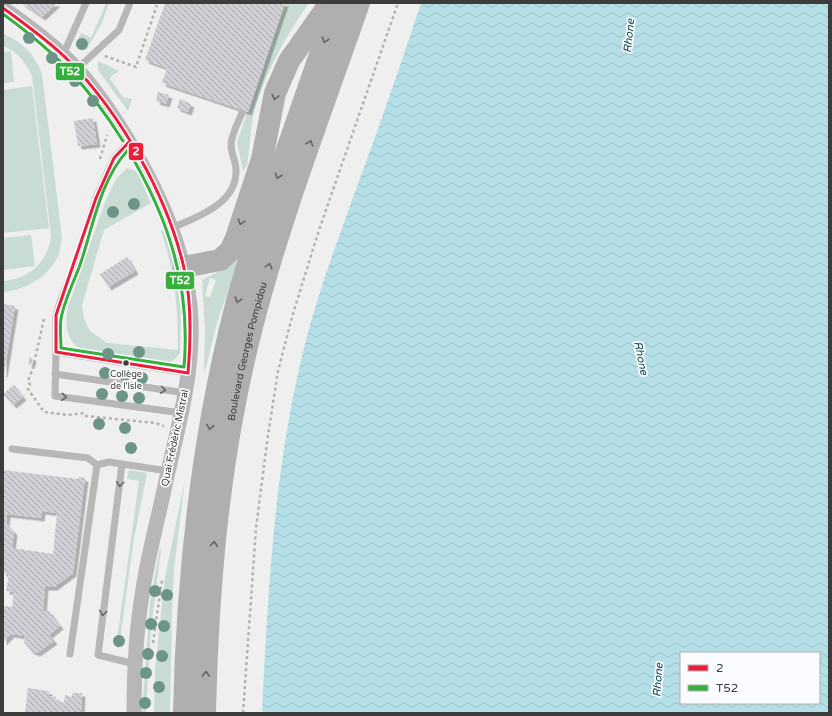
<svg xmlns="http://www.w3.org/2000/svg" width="832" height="716" viewBox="0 0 832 716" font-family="'Varela Round',sans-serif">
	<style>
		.green { fill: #c8dcd3; fill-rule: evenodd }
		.water { fill: url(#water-waves); fill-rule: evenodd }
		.building { fill: url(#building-back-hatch); fill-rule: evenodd; filter: url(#shadow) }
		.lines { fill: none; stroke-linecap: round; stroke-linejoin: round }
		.path { stroke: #b2b2b1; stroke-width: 2.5; stroke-dasharray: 3 3; stroke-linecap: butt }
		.lane { stroke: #b7b7b7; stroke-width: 7 }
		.street { stroke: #b7b7b7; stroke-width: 15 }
		.primary { stroke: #afafaf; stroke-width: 22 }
		.bus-1-casing { stroke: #fbfcff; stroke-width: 6 }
		.bus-2-casing { stroke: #fbfcff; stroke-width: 6 }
		.bus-1 { stroke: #ed1e3c; stroke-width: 3 }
		.bus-2 { stroke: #36af3d; stroke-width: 3 }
		.tree { fill: #6d9488 }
		.oneway { stroke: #646465 }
		.oneway2 { stroke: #676768 }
		.bus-dot { fill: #3c3c3d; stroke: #fbfcff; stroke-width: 1.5 }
		.labels { text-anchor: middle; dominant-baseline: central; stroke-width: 3.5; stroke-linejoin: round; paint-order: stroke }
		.bus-label { font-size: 9px; fill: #3c3c3d; stroke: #fbfcff }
		.street-label { font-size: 10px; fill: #3c3c3d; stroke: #fbfcff }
		.water-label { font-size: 11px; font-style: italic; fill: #09434a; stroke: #fbfcff }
		.line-badge { stroke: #fbfcff; stroke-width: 1.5 }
		.badge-label { font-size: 11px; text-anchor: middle; font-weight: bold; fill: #fff }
	</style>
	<defs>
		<pattern id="water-waves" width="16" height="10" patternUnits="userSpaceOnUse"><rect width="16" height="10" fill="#b4dfe6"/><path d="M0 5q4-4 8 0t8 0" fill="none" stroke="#9cc0c6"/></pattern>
		<pattern id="building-back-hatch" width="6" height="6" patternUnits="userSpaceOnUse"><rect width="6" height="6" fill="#d3cfd7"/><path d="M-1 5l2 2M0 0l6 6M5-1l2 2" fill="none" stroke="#aca9b0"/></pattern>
		<filter id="shadow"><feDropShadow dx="3.5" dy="3.5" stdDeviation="0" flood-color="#0004"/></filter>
	</defs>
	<rect width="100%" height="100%" fill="#efeff0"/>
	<path class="green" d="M 106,3 L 109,3 L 102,23 L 86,50 L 75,46 L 81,33 L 91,38 Z
		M 285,3 L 309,3 C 286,36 264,74 254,113 C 250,130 250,148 247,165 L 243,171 L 237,142 Z
		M 3,34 C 22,41 35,55 42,74 L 62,238 C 61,243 60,249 59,254 C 50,276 26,290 3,292 L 3,281 C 30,279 48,262 51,236 L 32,76 C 26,63 17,51 3,46 Z
		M 11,51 L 14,82 L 3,83 L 3,52 Z
		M 98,61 L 119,71 L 111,76 L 110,79 L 123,97 L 132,99 L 128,111 L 98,70 Z
		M 32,86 L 49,228 L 3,233 L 3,90 Z
		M 127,168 L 134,170 L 138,174 L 151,203 L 104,230 L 82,305 L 84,319 L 90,331 L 107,343 L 178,350 C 178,307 175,272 161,231 L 164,230 L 175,264 L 181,313 L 180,353 L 175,359 L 166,364 C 154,366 139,361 126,360 C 90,355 59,353 68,307 L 105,202 L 116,179 Z
		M 253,218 L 217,323 L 204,375 L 205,329 L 202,280 L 217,272 ZM 210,278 L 216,280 L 210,297 L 205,296 Z
		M 31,235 L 35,266 L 3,270 L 3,238 Z
		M 129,470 L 147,473 L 134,538 L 119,648 L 116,647 L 139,481 L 127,479 Z
		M 185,480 L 174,569 L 172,613 L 170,713 L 154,713 L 155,669 L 165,577 Z
		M 160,547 L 161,550 L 151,628 L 146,713 L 142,713 L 150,603 Z"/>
	<path class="water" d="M 421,3 L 829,3 L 829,713 L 262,713 C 268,592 274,470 303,352 C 317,294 338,239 358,184 C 380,124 401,64 421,3 ZM 681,653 L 819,653 L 819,703 L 681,703 Z"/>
	<path class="building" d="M 21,3 L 57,3 L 42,17 Z
		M 165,3 L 285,3 L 248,112 L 162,83 L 167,68 L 145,60 Z
		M 158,92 L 169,95 L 166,104 L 156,101 Z
		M 180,99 L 191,104 L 188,112 L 177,108 Z
		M 93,118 L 97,144 L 78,146 L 74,121 Z
		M 127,257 L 135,271 L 108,287 L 100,274 Z
		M 3,304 L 15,306 L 4,374 L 3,374 Z
		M 30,357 L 33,359 L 31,365 L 28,364 Z
		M 14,385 L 23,397 L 13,405 L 3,394 Z
		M 3,470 L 78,479 L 78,477 L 85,478 L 73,573 L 54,587 L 45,587 L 43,611 L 49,611 L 60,626 L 49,635 L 54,641 L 37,653 L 31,651 L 24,642 L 25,636 L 11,634 L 3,642 L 3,606 L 12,607 L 14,592 L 6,591 L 9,574 L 3,573 ZM 42,511 L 57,513 L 53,554 L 12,548 L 14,532 L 6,523 L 7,514 L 41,518 Z
		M 28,688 L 49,691 L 48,696 L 56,697 L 55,701 L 64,702 L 62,713 L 25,713 Z
		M 72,693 L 82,693 L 81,713 L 63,713 L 65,695 L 72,697 Z"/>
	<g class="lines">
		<path class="path" d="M 105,56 L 136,67 L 157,5
			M 100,159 L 107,135
			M 44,319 L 33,368 L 28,381 L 30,385 L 28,389 L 44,412 L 68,415 L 84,413 L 86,416 L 155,423 L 164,426
			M 153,643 L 162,580
			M 243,713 L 256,528 L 268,435 L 278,371 L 292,317 L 318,233 L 398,3"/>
		<path class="lane" d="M 63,55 L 86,3
			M 77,69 L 119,30 L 130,3
			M 129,142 L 114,158 L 96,198 L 75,263 L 60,302 L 56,315 L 56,352 L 188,373
			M 172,228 C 197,217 237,204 236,170 C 236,161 231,154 231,145 C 231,136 238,122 242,113
			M 56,352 L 55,396 L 182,413
			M 55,374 L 186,393
			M 12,449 L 88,458 L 97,465 L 70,654
			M 97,465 L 109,462 L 122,464
			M 135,664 L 98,655 L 122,464 L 168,471"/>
		<path class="street" d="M 3,8 C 29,27 56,46 78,70 C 103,99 123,130 141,163 C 168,212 189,265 191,321 C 193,379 176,434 164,490 C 157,523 148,556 143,589 C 136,630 134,672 134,713"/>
		<g class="primary">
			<path d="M 184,267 L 220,260 L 230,251 L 236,238 L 262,159 L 275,93 L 289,61 L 330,3"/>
			<path d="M 184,713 C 187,577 201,442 235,309 C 245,268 260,227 274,187 C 295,126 317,64 338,3"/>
			<path id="s1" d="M 205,713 C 208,583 219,454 252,327 C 280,217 322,110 359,3"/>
		</g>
		<defs>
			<path id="bus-1" d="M 3,8 C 26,25 49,41 69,61 C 121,114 167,195 184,268 C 192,302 191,338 188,373 L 56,352 L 56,315 L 96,198 L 114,158 L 129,142"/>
			<path id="bus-2" d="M 3,14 C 56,53 88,85 123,141
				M 128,150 C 169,219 191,286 184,367 L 61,348 C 61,337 59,324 62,314 C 66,297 74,281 80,265 C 93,227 100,180 128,150 Z"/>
		</defs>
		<use href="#bus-1" class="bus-1-casing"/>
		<use href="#bus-2" class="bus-2-casing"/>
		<use href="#bus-1" class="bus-1"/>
		<use href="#bus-2" class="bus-2"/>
	</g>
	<g class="tree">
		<circle cx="29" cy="38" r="6"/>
		<circle cx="82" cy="44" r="6"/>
		<circle cx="52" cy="58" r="6"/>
		<circle cx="75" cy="81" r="6"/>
		<circle cx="93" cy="101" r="6"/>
		<circle cx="134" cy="204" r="6"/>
		<circle cx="113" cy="212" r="6"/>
		<circle cx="139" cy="352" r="6"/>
		<circle cx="108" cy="354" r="6"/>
		<circle cx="105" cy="373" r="6"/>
		<circle cx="125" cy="375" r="6"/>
		<circle cx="142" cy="378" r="6"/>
		<circle cx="102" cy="394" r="6"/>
		<circle cx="122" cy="396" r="6"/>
		<circle cx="139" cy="398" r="6"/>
		<circle cx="99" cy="424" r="6"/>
		<circle cx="125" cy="428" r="6"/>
		<circle cx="131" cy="448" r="6"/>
		<circle cx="155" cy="591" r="6"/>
		<circle cx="167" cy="595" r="6"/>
		<circle cx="151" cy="624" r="6"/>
		<circle cx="164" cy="626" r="6"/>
		<circle cx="119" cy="641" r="6"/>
		<circle cx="148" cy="654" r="6"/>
		<circle cx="162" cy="656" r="6"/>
		<circle cx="146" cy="673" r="6"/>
		<circle cx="159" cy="687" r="6"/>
		<circle cx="145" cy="703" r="6"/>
	</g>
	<defs><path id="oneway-chevron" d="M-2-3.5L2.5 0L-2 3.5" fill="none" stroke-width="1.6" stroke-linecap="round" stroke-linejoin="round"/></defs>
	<g class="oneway">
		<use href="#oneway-chevron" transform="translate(325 40) rotate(109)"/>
		<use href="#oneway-chevron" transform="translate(275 97) rotate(104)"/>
		<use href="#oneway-chevron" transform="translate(310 143) rotate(-71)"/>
		<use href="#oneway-chevron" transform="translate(278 176) rotate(109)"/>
		<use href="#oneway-chevron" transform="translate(241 222) rotate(108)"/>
		<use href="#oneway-chevron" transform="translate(269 266) rotate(-73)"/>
		<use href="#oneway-chevron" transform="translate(238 300) rotate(107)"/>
		<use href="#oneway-chevron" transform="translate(210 427) rotate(100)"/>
		<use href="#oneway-chevron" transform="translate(214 544) rotate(-85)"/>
		<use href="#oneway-chevron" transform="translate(206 674) rotate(-88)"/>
	</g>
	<g class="oneway2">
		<use href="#oneway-chevron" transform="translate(163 390) rotate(8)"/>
		<use href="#oneway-chevron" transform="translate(64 397) rotate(6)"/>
		<use href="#oneway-chevron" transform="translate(120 484) rotate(97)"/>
		<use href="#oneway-chevron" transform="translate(103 613) rotate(97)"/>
	</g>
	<circle class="bus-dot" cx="126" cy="363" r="3.5"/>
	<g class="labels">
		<g class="bus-label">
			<text x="126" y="374">Collège<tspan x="126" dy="12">de l'Isle</tspan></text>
		</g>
		<g class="street-label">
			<text stroke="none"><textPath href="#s1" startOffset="365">Boulevard Georges Pompidou</textPath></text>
			<text transform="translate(175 438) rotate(-78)">Quai Frédéric Mistral</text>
		</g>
		<g class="water-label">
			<text transform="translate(629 36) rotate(-84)">Rhone</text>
			<text transform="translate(641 358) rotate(79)">Rhone</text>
			<text transform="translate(658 680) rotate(-86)">Rhone</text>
		</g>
	</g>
	<g class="line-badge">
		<rect x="55" y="62" width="30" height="19" rx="4" fill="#36af3d"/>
		<rect x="128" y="142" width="16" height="19" rx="4" fill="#ed1e3c"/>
		<rect x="165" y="271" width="30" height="19" rx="4" fill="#36af3d"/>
	</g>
	<g class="badge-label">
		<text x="70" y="75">T52</text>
		<text x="136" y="155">2</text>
		<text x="180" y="284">T52</text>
	</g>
	<rect width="832" height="716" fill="none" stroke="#3c3c3d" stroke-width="8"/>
	<rect x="680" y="652" width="140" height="52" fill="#fbfcff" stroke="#afafb1"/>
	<rect x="688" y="665" width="20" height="6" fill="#ed1e3c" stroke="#afafb1"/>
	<text x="716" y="672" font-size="12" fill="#3c3c3d">2</text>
	<rect x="688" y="685" width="20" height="6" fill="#36af3d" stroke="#afafb1"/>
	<text x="716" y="692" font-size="12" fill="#3c3c3d">T52</text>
</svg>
